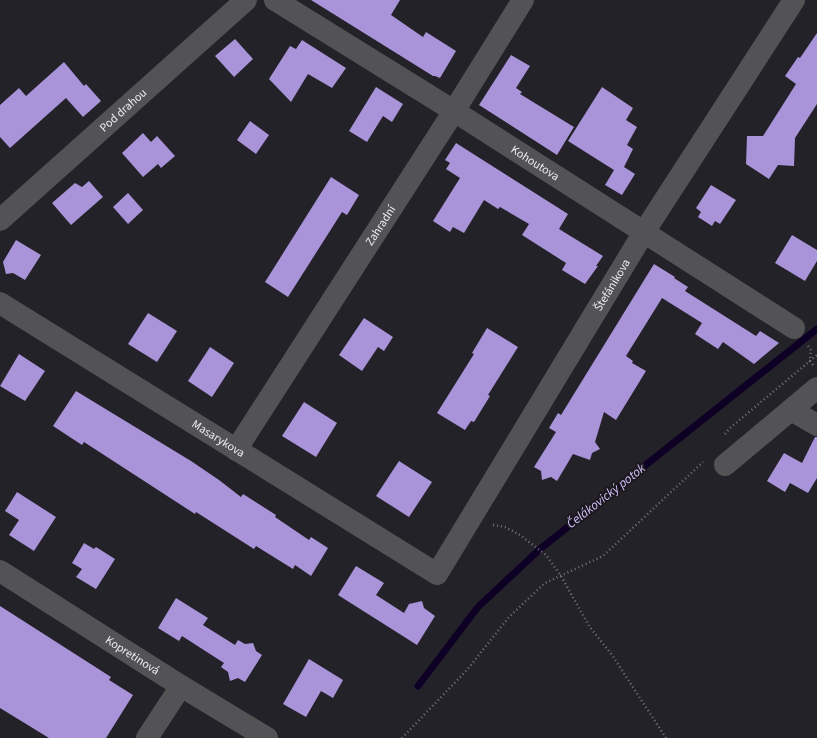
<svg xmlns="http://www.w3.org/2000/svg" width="817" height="738" viewBox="0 0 817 738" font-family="'Source Sans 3',sans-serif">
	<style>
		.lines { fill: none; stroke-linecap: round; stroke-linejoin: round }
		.stream { stroke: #0e0025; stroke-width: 7 }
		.building { fill: #a993d9 }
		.path { stroke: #76747a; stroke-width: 2.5; stroke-dasharray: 1 3; stroke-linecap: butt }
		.street { stroke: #535356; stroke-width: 22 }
		.labels { text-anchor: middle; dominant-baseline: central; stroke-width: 4; stroke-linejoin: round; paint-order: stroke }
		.street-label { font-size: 12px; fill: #edebf0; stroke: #1b191f }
		.water-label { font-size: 13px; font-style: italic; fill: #d4c4fc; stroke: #1b191f }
	</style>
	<rect width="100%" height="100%" fill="#242229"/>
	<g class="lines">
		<path class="stream" d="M 418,686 L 478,607 L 540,549 L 817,329"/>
	</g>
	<path class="building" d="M 311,0 L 400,0 L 391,15 L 423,37 L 426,32 L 456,51 L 440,78 L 435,76 L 433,76 Z
		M 817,33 L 817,104 L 795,138 L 794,166 L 778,165 L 769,179 L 746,164 L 747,136 L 763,136 L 796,84 L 785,76 L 798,57 L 800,58 Z
		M 235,39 L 253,59 L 234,77 L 215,56 Z
		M 302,40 L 346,68 L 332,88 L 308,74 L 291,102 L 269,79 L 290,46 L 296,49 Z
		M 511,55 L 530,66 L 516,88 L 522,92 L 520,94 L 574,127 L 557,155 L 479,105 Z
		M 64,62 L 84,86 L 86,84 L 101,101 L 83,117 L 66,98 L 10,148 L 0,137 L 0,105 L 19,88 L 26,96 Z
		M 376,87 L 403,104 L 392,122 L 383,116 L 367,142 L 349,131 Z
		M 602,87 L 633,108 L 626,120 L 637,127 L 627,145 L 633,149 L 624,167 L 635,174 L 622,195 L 605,185 L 614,170 L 568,141 Z
		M 250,121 L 269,135 L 256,154 L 237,140 Z
		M 143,133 L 151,142 L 157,136 L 175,156 L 161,168 L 158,164 L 143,177 L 122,153 Z
		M 456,143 L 568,214 L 559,229 L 603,256 L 596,266 L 598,266 L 585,284 L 562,270 L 566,263 L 522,235 L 529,224 L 500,207 L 498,209 L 484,200 L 464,233 L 453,227 L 450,232 L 433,221 L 460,178 L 446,169 L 450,163 L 445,160 Z
		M 331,177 L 359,195 L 347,215 L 342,212 L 288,297 L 265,282 Z
		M 89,181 L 103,197 L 71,225 L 52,203 L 75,183 L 82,187 Z
		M 711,185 L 736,200 L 720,224 L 715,221 L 712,226 L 698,217 L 701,212 L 696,208 Z
		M 128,193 L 143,210 L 128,224 L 113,207 Z
		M 792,235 L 817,250 L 817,261 L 805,281 L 775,263 Z
		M 16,240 L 41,255 L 25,280 L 13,273 L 6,274 L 3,262 Z
		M 654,264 L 675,277 L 674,278 L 688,287 L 685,291 L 756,336 L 760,331 L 779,343 L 754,364 L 723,342 L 718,349 L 695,334 L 702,323 L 662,298 L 626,356 L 633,361 L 632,363 L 646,371 L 616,420 L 604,412 L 595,442 L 600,449 L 592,453 L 590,460 L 573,454 L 557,481 L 551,477 L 542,480 L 541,471 L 534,467 L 556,432 L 549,428 L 558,413 L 561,415 Z
		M 148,313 L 177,331 L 157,362 L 128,344 Z
		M 364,318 L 393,337 L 384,351 L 378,347 L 362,371 L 339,355 Z
		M 487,328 L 518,347 L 488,395 L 490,396 L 474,422 L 471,421 L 465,430 L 437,413 L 474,354 L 472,353 Z
		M 210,347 L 234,363 L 212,397 L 188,381 Z
		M 19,354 L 45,371 L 25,401 L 0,386 Z
		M 76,391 L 191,461 L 219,480 L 241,497 L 243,494 L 276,515 L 275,517 L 309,540 L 311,537 L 328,548 L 311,576 L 295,565 L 293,569 L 256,546 L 254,549 L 196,512 L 195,514 L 84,442 L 82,445 L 53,426 Z
		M 304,402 L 337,423 L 316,457 L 282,436 Z
		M 815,437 L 817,437 L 817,478 L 808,493 L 790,483 L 785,492 L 767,481 L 784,453 L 802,463 Z
		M 399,461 L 432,482 L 409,517 L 376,496 Z
		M 17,492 L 56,517 L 34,551 L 9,535 L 19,520 L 5,511 Z
		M 84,543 L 94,549 L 96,547 L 115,559 L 96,589 L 76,577 L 82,569 L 72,563 Z
		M 356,566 L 384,583 L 376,595 L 404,613 L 409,604 L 422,601 L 424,608 L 435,616 L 417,645 L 338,595 Z
		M 176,598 L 208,618 L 203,625 L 235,645 L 238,640 L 245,644 L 253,643 L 256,651 L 262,655 L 245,682 L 238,678 L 230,681 L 228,672 L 221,667 L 224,663 L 182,636 L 179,641 L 158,628 Z
		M 0,606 L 111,677 L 109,680 L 133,695 L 106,738 L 49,738 L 0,708 Z
		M 309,659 L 343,680 L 333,698 L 321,691 L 306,717 L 283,704 Z"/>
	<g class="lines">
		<path class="path" d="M 808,346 L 811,350 L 810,361 L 814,366
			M 725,434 L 730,428 L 817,355
			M 493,525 L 505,527 L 520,535 L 546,555 L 561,576 L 589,626 L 612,655 L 666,738
			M 402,738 L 467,670 L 509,617 L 545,583 L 603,556 L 703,462"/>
		<g class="street">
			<path id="s1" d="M 275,0 L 454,111 L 794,328"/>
			<path id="s2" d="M 0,220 L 246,0"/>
			<path id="s3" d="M 0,303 L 437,574 L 644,232 L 794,0"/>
			<path d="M 791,410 L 817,425"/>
			<path id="s4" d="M 236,450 L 454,111 L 523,0"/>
			<path d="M 725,465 L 817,388"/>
			<path id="s5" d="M 0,571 L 181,686 L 267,738"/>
			<path d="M 147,738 L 181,686"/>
		</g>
	</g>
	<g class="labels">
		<g class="street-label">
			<text stroke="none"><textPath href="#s2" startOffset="165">Pod drahou</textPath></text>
			<text stroke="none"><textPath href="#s1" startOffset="307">Kohoutova</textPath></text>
			<text stroke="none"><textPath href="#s4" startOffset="267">Zahradní</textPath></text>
			<text stroke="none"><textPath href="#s3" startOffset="852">Štefánikova</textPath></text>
			<text stroke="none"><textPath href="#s3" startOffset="257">Masarykova</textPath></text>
			<text stroke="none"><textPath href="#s5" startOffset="157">Kopretinová</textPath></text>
		</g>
		<g class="water-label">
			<text transform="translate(606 496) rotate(-38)">Čelákovický potok</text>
		</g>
	</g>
</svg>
